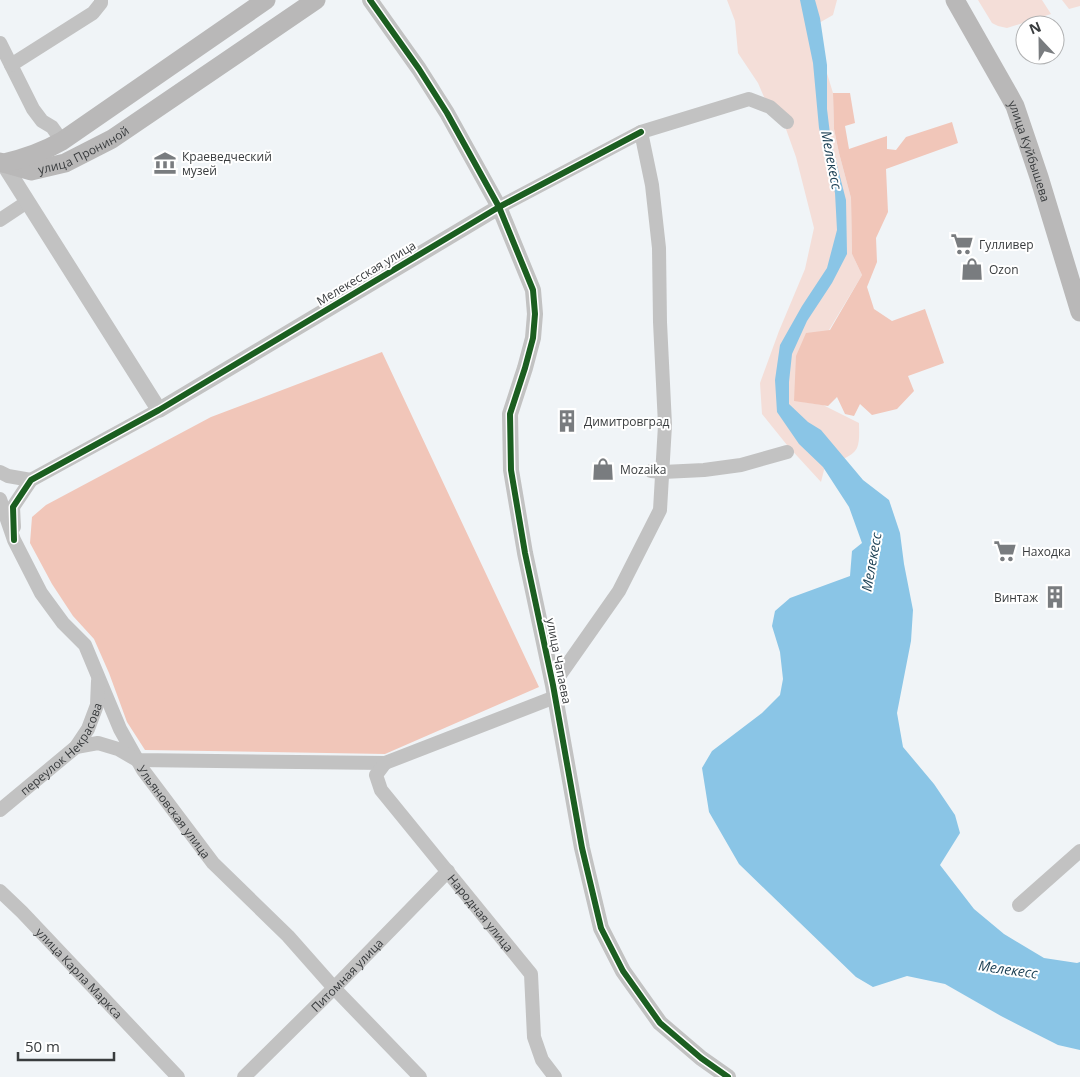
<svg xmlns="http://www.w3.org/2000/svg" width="1080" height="1077" viewBox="0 0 1080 1077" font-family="'Open Sans',sans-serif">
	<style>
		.green { fill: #f4ded8 }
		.forest { fill: #f1c6b9 }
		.water { fill: #8ac5e6 }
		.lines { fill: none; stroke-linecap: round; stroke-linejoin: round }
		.minor { stroke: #c2c2c2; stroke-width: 14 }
		.tertiary { stroke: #c2c2c2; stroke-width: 16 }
		.secondary { stroke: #b9b8b8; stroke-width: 19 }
		.cycleway-casing { stroke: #fff; stroke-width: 9 }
		.cycleway { stroke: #1b5e20; stroke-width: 6 }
		.labels { text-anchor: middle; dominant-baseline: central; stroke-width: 4; stroke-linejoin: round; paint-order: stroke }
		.street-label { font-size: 12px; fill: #393c3e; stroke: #fff }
		.poi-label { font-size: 12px; fill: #393c3e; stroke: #fff; text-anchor: start }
		.water-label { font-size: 14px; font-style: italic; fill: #1e4256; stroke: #fff }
	</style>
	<rect width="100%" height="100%" fill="#f0f4f7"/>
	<path class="green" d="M 727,0 L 837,0 L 833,15 L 819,23 L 822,57 L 833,93 L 834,129 L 839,153 L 851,198 L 852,254 L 862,275 L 829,330 L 803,402 L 823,405 L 859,423 C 859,431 860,441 857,448 C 852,458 834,462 825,466 L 821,482 L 787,445 L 762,414 L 760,383 L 779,331 L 805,269 L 814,228 L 796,157 L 782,118 L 764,97 L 758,83 L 738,53 L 735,21 Z
		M 978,0 L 1042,0 L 1051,14 L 1007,28 L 998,26 L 992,23 Z
		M 1062,0 L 1080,0 L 1080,6 L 1069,9 Z"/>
	<path class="forest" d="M 833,93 L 850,93 L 855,123 L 845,126 L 849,149 L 887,136 L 887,149 L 896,150 L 906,137 L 952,122 L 958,143 L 886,169 L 888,212 L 876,238 L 877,262 L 867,287 L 874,309 L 892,321 L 925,309 L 944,363 L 908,376 L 914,391 L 897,409 L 872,415 L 860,404 L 854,416 L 845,414 L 837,397 L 828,406 L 794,401 L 796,356 L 806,333 L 830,330 L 862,275 L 852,254 L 851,198 L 839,153 L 834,129 Z
		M 382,352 L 539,687 L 385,754 L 145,750 L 127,722 L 109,673 L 94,639 L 73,616 L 52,584 L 30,543 L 32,517 L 46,505 L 211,417 Z"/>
	<path class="water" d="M 800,0 L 815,0 L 820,18 L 827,65 L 827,109 L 831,142 L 846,200 L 847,254 L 832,283 L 807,321 L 792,354 L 789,382 L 789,404 L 808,422 L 821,430 L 863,480 L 889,500 L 900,533 L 904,564 L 913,610 L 911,641 L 897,713 L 903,747 L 934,784 L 955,815 L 960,833 L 940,865 L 974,909 L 1004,934 L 1044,958 L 1077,963 L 1080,962 L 1080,1050 L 1058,1045 L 1001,1016 L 945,984 L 907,976 L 873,987 L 856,977 L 739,864 L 709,812 L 702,768 L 712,751 L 762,713 L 780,695 L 783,679 L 780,652 L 772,626 L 775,611 L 790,598 L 850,576 L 852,551 L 862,543 L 849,507 L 823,467 L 799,444 L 777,412 L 775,380 L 780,345 L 802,306 L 827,268 L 837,230 L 835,193 L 819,128 L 813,63 Z"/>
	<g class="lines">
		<g class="minor">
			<path d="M 0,43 L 33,109 L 42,121 L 52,127 L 62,141"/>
			<path d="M 11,65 L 93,13 L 101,3 L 101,0"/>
			<path d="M 499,207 L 641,132"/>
			<path d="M 0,220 L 27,202"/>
			<path d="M 651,471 L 663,472 L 704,470 L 741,465 L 787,452"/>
			<path d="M 0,472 L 8,476 L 31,480"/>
			<path id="s1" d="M 0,499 L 14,540 L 41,593 L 63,623 L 85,645 L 120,729 L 143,770 L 213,863 L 288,936 L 334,988 L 420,1077"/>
			<path d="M 14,527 L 13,507 L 31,480 L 159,410"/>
			<path d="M 553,685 L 619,591 L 660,510 L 665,425 L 660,322 L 659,248 L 652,185 L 641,132 L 749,99 L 770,107 L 787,122"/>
			<path d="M 76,747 L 98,743 L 118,749 L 137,760 L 385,763 L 555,697"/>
			<path id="s2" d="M 385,763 L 376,775 L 381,790 L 531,974 L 534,1037 L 542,1060 L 555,1077"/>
			<path id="s3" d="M 0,810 L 76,747 L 88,729 L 97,705 L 98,681"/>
			<path id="s4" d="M 0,891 L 22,912 L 178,1077"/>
			<path d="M 1019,905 L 1080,851"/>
			<path id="s5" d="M 244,1077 L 334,988 L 448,871"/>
		</g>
		<path class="tertiary" d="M 370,0 L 419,69 L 447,113 L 499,207 L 533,290 L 535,314 L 533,338 L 525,368 L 510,414 L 511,470 L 525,553 L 553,685 L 582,848 L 601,928 L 623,971 L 660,1023 L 701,1058 L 728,1077
			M 3,163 L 159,410 L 499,207"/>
		<g class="secondary">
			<path id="s6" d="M 955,0 L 1009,95 L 1015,106 L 1039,177 L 1080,312"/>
			<path id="s7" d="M 0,162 L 31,171 L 65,163 L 112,139 L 316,0"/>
			<path d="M 4,163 C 25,158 43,152 62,141 L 266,0"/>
		</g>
		<defs>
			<path id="cycleway" d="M 370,0 L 419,69 L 447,113 L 499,207 L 533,290 L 535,314 L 533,338 L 525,368 L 510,414 L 511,470 L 525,553 L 553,685 L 582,848 L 601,928 L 623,971 L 660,1023 L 701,1058 L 728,1077
				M 14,540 L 13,507 L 31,480 L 159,410 L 499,207 L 641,132"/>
		</defs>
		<use href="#cycleway" class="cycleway-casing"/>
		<use href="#cycleway" class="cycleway"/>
	</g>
	<defs>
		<symbol id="museum-bare" viewBox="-9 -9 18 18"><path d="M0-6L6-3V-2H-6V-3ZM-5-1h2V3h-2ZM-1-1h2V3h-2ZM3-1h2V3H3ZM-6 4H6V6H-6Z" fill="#797c7f" stroke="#fff" stroke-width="2.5" paint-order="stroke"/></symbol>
		<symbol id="supermarket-bare" viewBox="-9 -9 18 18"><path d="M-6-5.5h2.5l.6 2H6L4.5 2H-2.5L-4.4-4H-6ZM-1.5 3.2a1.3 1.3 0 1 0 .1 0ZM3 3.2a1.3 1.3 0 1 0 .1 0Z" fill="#797c7f" stroke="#fff" stroke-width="2.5" paint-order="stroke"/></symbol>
		<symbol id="shop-bare" viewBox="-9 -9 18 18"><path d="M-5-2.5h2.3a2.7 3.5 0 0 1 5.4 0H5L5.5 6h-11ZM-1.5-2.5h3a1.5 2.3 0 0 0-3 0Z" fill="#797c7f" stroke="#fff" stroke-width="2.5" paint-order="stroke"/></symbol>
		<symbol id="building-bare" viewBox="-9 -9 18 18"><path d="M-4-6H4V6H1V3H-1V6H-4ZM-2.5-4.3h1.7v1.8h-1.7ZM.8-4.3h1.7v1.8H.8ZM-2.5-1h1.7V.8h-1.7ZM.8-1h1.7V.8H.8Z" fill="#797c7f" stroke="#fff" stroke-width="2.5" paint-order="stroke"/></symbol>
	</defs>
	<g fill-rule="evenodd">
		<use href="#museum-bare" x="149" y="147" width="32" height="32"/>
		<use href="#supermarket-bare" x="946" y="228" width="32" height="32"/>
		<use href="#shop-bare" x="956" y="253" width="32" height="32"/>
		<use href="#building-bare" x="551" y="405" width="32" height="32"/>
		<use href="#shop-bare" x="587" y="453" width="32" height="32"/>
		<use href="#supermarket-bare" x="989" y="535" width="32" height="32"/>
		<use href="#building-bare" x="1039" y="581" width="32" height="32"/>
	</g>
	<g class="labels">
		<g class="street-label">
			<text stroke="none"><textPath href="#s7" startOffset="89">улица Прониной</textPath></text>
			<text stroke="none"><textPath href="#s6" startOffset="169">улица Куйбышева</textPath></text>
			<text transform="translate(366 273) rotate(-31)">Мелекесская улица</text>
			<text transform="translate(559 661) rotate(79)">улица Чапаева</text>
			<text stroke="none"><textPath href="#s3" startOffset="88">переулок Некрасова</textPath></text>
			<text stroke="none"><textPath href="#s1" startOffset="361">Ульяновская улица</textPath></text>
			<text stroke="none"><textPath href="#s2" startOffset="189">Народная улица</textPath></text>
			<text stroke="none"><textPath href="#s4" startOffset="114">улица Карла Маркса</textPath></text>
			<text stroke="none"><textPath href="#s5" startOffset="145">Питомная улица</textPath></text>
		</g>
		<g class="poi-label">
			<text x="182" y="156">Краеведческий<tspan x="182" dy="14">музей</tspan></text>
			<text x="979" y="244">Гулливер</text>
			<text x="989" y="269">Ozon</text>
			<text x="584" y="421">Димитровград</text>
			<text x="620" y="469">Mozaika</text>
			<text x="1022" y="551">Находка</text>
			<text x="1038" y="597" text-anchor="end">Винтаж</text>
		</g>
		<g class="water-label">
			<text transform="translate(832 160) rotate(79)">Мелекесс</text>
			<text transform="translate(871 562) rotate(-80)">Мелекесс</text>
			<text transform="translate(1008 969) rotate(8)">Мелекесс</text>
		</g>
	</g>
	<g transform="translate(1040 40) rotate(338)"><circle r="24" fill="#ffffff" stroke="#b0b1b2"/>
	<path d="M0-4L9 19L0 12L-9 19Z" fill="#797c7f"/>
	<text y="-8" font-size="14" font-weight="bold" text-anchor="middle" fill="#393c3e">N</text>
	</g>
	<path d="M18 1052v8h96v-8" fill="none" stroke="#393c3e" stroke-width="2.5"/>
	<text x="25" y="1052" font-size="15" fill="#393c3e" stroke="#ffffff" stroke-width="4" paint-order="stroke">50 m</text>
</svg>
